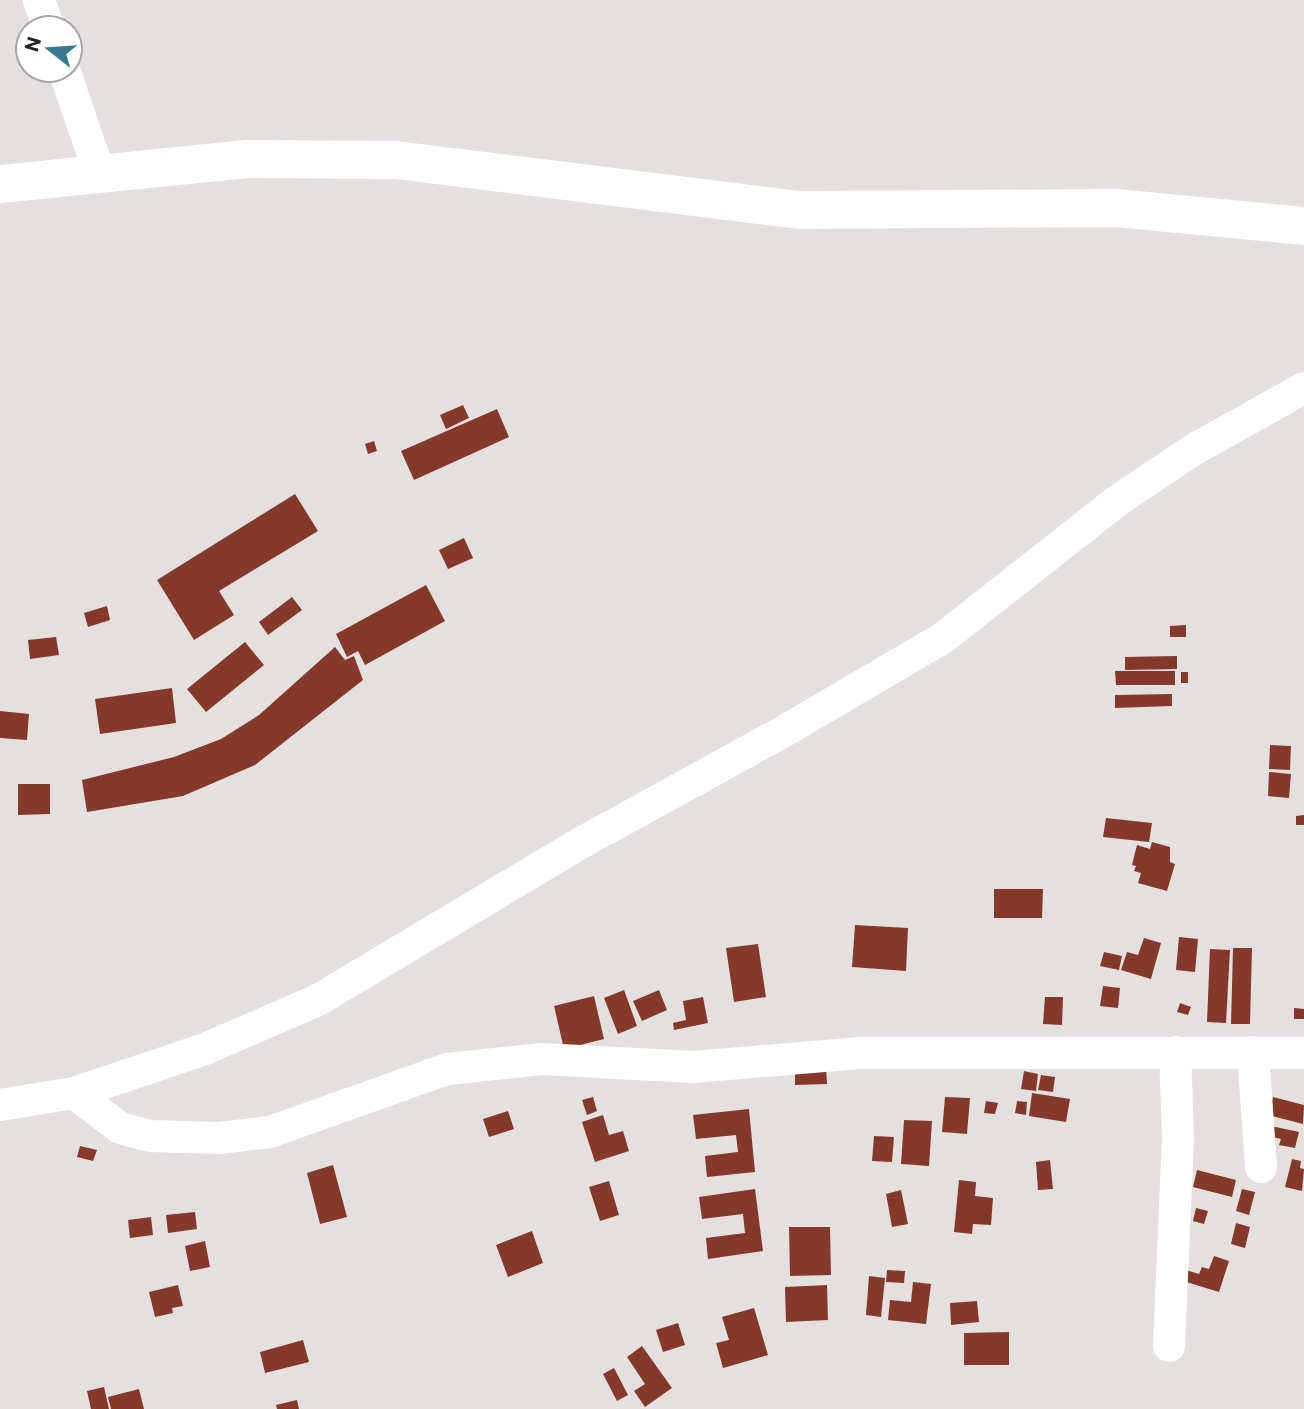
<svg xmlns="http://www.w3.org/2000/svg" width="1304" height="1409" viewBox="0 0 1304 1409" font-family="Commissioner,sans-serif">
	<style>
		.building { fill: #85392b }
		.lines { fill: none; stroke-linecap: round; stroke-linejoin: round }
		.minor { stroke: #fff; stroke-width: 32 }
		.major { stroke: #fff; stroke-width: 38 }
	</style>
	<rect width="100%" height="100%" fill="#e4e0df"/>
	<path class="building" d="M 463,405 L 469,418 L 446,429 L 440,415 Z
		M 497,409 L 509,437 L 414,480 L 401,451 Z
		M 374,441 L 377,451 L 368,454 L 365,444 Z
		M 295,494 L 318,531 L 219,591 L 234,615 L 194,640 L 157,580 Z
		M 464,538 L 473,558 L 448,569 L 439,550 Z
		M 426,585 L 445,621 L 365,665 L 358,651 L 347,657 L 336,634 Z
		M 292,597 L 302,610 L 268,635 L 259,622 Z
		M 107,606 L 110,620 L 88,627 L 84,613 Z
		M 1186,625 L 1186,637 L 1170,637 L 1170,626 Z
		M 56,637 L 59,655 L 30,659 L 28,640 Z
		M 245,642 L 264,665 L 206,712 L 187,689 Z
		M 335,647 L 345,660 L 354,656 L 363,680 L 255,765 L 183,796 L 87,812 L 82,780 L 174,757 L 221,739 L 259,715 Z
		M 1177,656 L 1177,669 L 1125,670 L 1125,657 Z
		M 1115,671 L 1175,671 L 1175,685 L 1116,685 Z
		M 1181,672 L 1188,672 L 1188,683 L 1181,683 Z
		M 172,688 L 176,723 L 100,734 L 95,699 Z
		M 1172,694 L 1172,706 L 1115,708 L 1115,695 Z
		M 0,711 L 29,714 L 27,740 L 0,738 Z
		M 1270,745 L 1291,746 L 1290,770 L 1269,769 Z
		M 1269,772 L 1291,774 L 1289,798 L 1268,796 Z
		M 18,784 L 50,784 L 50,814 L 18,815 Z
		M 1304,815 L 1304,825 L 1296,825 L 1296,816 Z
		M 1106,818 L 1152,823 L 1149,842 L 1103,837 Z
		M 1152,842 L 1170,847 L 1170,862 L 1175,864 L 1167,891 L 1138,883 L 1141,873 L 1134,871 L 1136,866 L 1132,865 L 1137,845 L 1150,849 Z
		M 994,889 L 1043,889 L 1042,918 L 994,918 Z
		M 855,925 L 908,928 L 906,971 L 852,967 Z
		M 1179,937 L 1198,939 L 1195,972 L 1176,970 Z
		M 1144,938 L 1161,943 L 1151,979 L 1121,970 L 1127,952 L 1138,955 Z
		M 758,944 L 766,997 L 734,1002 L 726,948 Z
		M 1233,948 L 1252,948 L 1250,1024 L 1231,1024 Z
		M 1210,949 L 1230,950 L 1226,1023 L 1207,1022 Z
		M 1104,952 L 1122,956 L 1119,970 L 1100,966 Z
		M 1103,986 L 1120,988 L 1118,1008 L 1100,1006 Z
		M 624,990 L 637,1026 L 618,1034 L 604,998 Z
		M 659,990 L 667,1010 L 642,1021 L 633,1001 Z
		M 594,996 L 604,1039 L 564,1049 L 554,1006 Z
		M 703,997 L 708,1023 L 674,1030 L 673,1023 L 686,1020 L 683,1001 Z
		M 1045,997 L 1063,997 L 1062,1025 L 1043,1024 Z
		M 1180,1003 L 1191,1007 L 1188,1015 L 1177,1012 Z
		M 1294,1008 L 1304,1009 L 1304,1019 L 1294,1019 Z
		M 795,1066 L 826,1066 L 827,1084 L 795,1085 Z
		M 1024,1071 L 1038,1074 L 1036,1091 L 1021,1089 Z
		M 1041,1075 L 1055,1077 L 1053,1092 L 1038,1090 Z
		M 1032,1093 L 1070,1099 L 1066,1122 L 1029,1116 Z
		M 593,1097 L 597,1111 L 587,1115 L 582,1100 Z
		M 945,1097 L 970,1098 L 967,1134 L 942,1132 Z
		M 1273,1097 L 1304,1105 L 1303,1124 L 1268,1115 Z
		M 986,1101 L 998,1103 L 995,1114 L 984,1113 Z
		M 1017,1101 L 1027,1102 L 1026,1115 L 1015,1113 Z
		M 749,1109 L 755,1172 L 707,1177 L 705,1156 L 738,1152 L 736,1135 L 696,1139 L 693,1115 Z
		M 508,1111 L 514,1129 L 489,1137 L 483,1119 Z
		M 603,1115 L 609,1135 L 623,1131 L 629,1151 L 595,1162 L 582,1122 Z
		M 904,1120 L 932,1121 L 929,1166 L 901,1164 Z
		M 1271,1126 L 1299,1132 L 1295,1148 L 1279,1145 L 1281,1139 L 1269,1136 Z
		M 874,1136 L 894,1137 L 892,1162 L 872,1161 Z
		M 80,1146 L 97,1150 L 93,1161 L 77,1157 Z
		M 1292,1159 L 1301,1161 L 1300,1168 L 1304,1169 L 1302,1191 L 1285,1187 Z
		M 1050,1160 L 1053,1189 L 1038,1190 L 1036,1162 Z
		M 333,1165 L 347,1217 L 320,1224 L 307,1173 Z
		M 1197,1170 L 1236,1180 L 1232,1197 L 1193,1187 Z
		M 959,1180 L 976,1182 L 975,1196 L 993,1198 L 991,1225 L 973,1224 L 972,1234 L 954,1232 Z
		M 609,1181 L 619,1215 L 600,1221 L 589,1187 Z
		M 755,1189 L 763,1251 L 708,1259 L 706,1238 L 745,1233 L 743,1214 L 702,1219 L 699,1197 Z
		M 1242,1189 L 1255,1192 L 1249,1215 L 1236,1211 Z
		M 901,1190 L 908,1224 L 892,1227 L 886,1194 Z
		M 1196,1208 L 1208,1211 L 1204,1224 L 1193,1221 Z
		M 195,1212 L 197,1229 L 168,1233 L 166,1215 Z
		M 151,1217 L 153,1235 L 130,1238 L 128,1220 Z
		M 1236,1223 L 1250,1227 L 1245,1248 L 1231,1244 Z
		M 789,1227 L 830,1227 L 831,1275 L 790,1276 Z
		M 532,1231 L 543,1263 L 508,1277 L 496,1245 Z
		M 205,1241 L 210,1267 L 190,1271 L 185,1246 Z
		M 1214,1256 L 1229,1261 L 1219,1292 L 1183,1281 L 1186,1270 L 1199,1274 L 1202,1267 L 1209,1269 Z
		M 887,1270 L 905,1271 L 904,1283 L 886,1282 Z
		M 869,1276 L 885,1278 L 881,1317 L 866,1315 Z
		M 913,1282 L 931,1284 L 926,1324 L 888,1320 L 890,1300 L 911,1302 Z
		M 178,1285 L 183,1306 L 172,1308 L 173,1313 L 155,1317 L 149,1292 Z
		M 827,1285 L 828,1320 L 786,1322 L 785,1287 Z
		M 977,1301 L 979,1322 L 951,1325 L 950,1303 Z
		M 754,1308 L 768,1355 L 723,1368 L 716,1343 L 729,1340 L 722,1317 Z
		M 678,1323 L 685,1345 L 663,1352 L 656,1330 Z
		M 1009,1332 L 1009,1365 L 964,1365 L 964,1333 Z
		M 303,1340 L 309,1362 L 265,1373 L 260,1352 Z
		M 642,1346 L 672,1388 L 645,1407 L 634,1391 L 645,1384 L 627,1357 Z
		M 614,1368 L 628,1395 L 617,1401 L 603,1374 Z
		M 104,1387 L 109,1409 L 91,1409 L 87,1391 Z
		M 139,1389 L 144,1409 L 111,1409 L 108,1397 Z
		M 297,1400 L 299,1409 L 277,1409 L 276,1405 Z"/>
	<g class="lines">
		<path class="minor" d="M 39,0 L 49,28
			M 64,70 L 99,172
			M 1253,1052 L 1261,1167
			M 74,1093 L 120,1128 L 150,1136 L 220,1138 L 270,1132 L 447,1069 L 542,1059 L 693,1067 L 860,1053 L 1304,1053
			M 0,1105 L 74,1093 L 205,1049 L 318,1000 L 579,844 L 781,733 L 943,638 L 1117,501 L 1193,450 L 1304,388
			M 1169,1346 L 1178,1137 L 1175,1052"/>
		<path class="major" d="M 0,184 L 247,159 L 396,160 L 799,210 L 1116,208 L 1304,226"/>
	</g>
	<g transform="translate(49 49) rotate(287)"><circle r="33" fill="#ffffff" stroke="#a8a7a7" stroke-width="2"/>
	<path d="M0-5L12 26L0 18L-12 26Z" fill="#39798d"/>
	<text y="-10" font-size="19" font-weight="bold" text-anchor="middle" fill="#252323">N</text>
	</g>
</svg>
